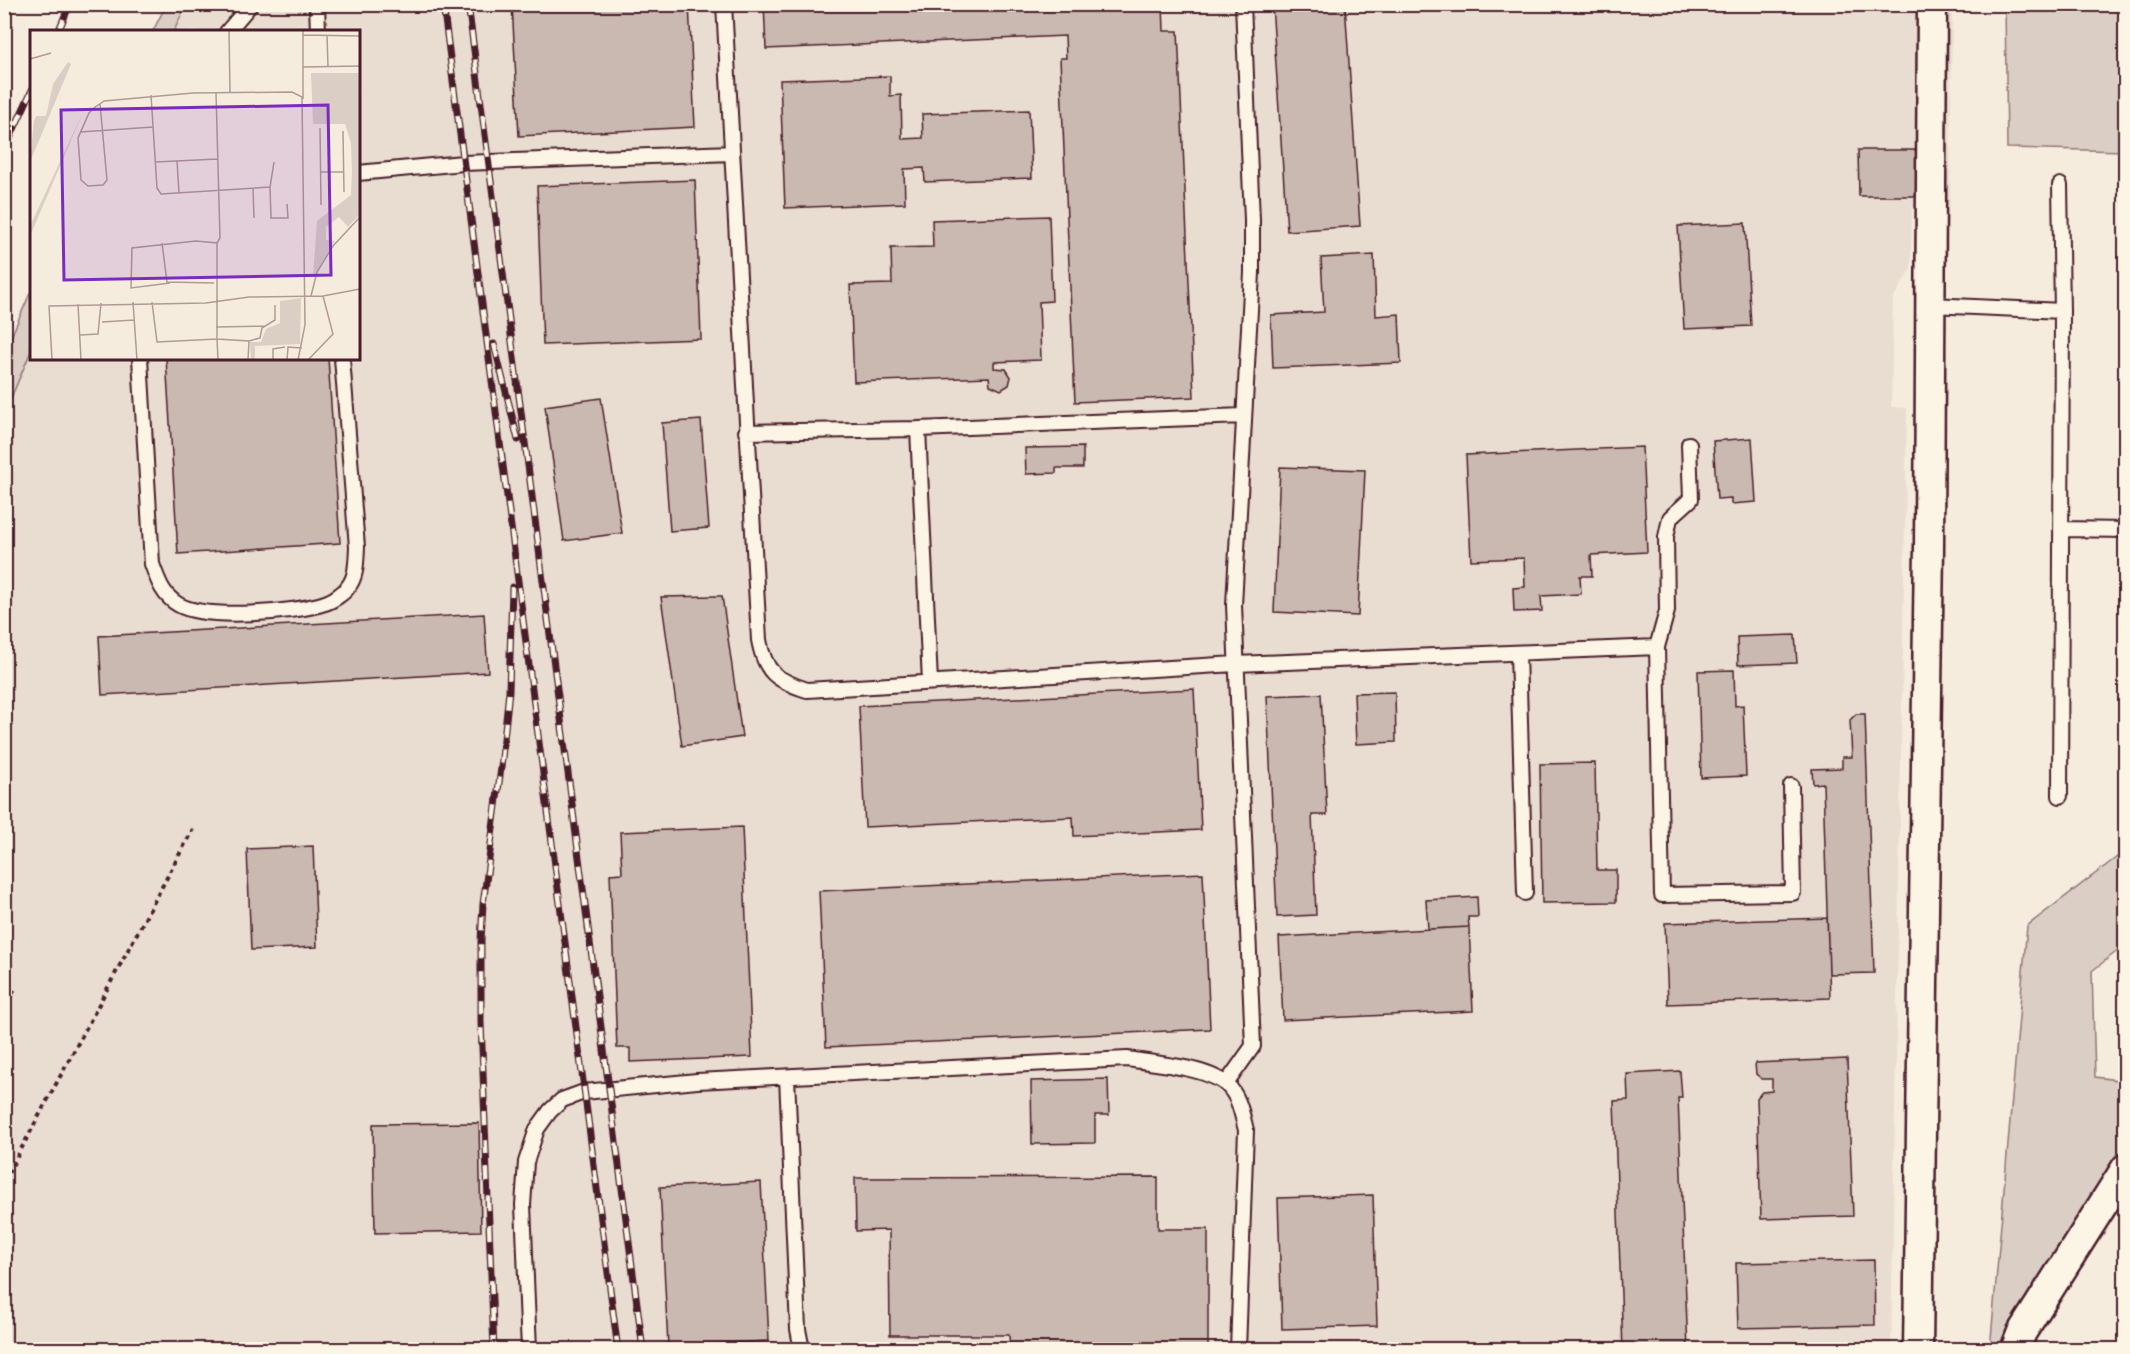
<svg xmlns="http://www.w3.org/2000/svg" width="2130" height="1354" viewBox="0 0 2130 1354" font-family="Sriracha,sans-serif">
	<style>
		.built { fill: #e8ddd0 }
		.green { fill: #dbcec4; stroke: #927678; stroke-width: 1.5 }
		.building { fill: #cab9b1; stroke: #4a1f2b; stroke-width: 1.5 }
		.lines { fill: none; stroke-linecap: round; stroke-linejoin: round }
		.service-casing { stroke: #4a1f2b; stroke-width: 18 }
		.minor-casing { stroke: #4a1f2b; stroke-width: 33 }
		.path { stroke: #4a1f2b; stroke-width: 4; stroke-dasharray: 4.5 4.5; stroke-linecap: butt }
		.service { stroke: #fcf5e5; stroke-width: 14 }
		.minor { stroke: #fcf5e5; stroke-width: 28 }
		.rail-casing { stroke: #4a1f2b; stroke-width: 7 }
		.rail { stroke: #fcf5e5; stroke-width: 4.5; stroke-dasharray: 14; stroke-linecap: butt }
		.inset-road { fill: none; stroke: #b19a96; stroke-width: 1.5 }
		.view { fill: #7b2cbf; fill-opacity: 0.15; stroke: #7b2cbf; stroke-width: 3 }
		.inset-edge { fill: none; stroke: #4a1f2b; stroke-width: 3 }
	</style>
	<rect width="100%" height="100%" fill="#f5ecde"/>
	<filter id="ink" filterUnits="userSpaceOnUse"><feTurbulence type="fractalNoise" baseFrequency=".0167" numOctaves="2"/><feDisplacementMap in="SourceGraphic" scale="12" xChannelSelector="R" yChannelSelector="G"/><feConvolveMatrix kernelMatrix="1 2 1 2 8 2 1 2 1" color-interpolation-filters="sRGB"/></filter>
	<g filter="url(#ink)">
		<path class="built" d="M 186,5 L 1952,5 L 1950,207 L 1912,207 L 1911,269 L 1893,299 L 1891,407 L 1907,408 L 1891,1349 L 5,1350 L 5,412 L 31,351 L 32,358 L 358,358 L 358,32 L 174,31 Z"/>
		<path class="green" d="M 2005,5 L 2125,5 L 2125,151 L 2007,148 Z
			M 185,7 L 174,31 L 153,31 L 163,11 Z
			M 31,291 L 31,351 L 5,412 L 5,351 Z
			M 2125,851 L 2125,945 L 2092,971 L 2095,1077 L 2125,1081 L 2125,1155 L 2110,1183 L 2000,1349 L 1990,1350 L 2027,926 Z"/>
		<path class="building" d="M 512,4 L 689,4 L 695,127 L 519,136 Z
			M 764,4 L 1163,4 L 1164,31 L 1178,31 L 1194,397 L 1075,402 L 1060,58 L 1066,58 L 1065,36 L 766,49 Z
			M 1272,4 L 1345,4 L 1360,226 L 1287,231 Z
			M 890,76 L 890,96 L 901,95 L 902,139 L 923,138 L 922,114 L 1029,110 L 1032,178 L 925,182 L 924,168 L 904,169 L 905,203 L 785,208 L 780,80 Z
			M 1858,150 L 1917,150 L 1917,196 L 1859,196 Z
			M 695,180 L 701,339 L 543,345 L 537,186 Z
			M 1049,216 L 1052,301 L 1039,302 L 1041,360 L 994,362 L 994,368 L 1006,369 L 1011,377 L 1009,385 L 1001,390 L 990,385 L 989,377 L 854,382 L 850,285 L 892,284 L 891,248 L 933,247 L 932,220 Z
			M 1745,223 L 1751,326 L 1684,329 L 1678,226 Z
			M 1374,255 L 1376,316 L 1399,314 L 1401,363 L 1273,368 L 1271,315 L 1324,312 L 1321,258 Z
			M 166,358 L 328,358 L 340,543 L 178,554 Z
			M 601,398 L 622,533 L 564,541 L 545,406 Z
			M 701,420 L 709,528 L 670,531 L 662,423 Z
			M 1752,438 L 1756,502 L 1731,504 L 1731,498 L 1717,499 L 1713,441 Z
			M 1083,447 L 1083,468 L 1056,468 L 1056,473 L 1026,474 L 1025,448 Z
			M 1642,447 L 1647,552 L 1591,555 L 1592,576 L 1580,576 L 1581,594 L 1541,596 L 1542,611 L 1514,612 L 1513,588 L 1525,587 L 1524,558 L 1471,560 L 1466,455 Z
			M 1280,467 L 1365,470 L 1358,616 L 1274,612 Z
			M 717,596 L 722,596 L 742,737 L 682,746 L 661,597 Z
			M 484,614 L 488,672 L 102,695 L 99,636 Z
			M 1795,635 L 1797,663 L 1738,665 L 1737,637 Z
			M 1734,670 L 1735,706 L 1743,705 L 1746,776 L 1701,778 L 1698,671 Z
			M 1194,689 L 1201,830 L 1074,836 L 1073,817 L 865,827 L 859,706 Z
			M 1395,692 L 1396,742 L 1356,744 L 1354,693 Z
			M 1321,694 L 1327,815 L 1312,815 L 1316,915 L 1277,917 L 1267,696 Z
			M 1856,714 L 1865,714 L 1874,973 L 1829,974 L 1823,783 L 1813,784 L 1812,769 L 1842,768 L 1842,757 L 1852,757 L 1850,720 Z
			M 1595,763 L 1597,870 L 1616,870 L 1616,902 L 1542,903 L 1540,764 Z
			M 742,827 L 752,1057 L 630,1062 L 630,1048 L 617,1048 L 610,874 L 622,873 L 620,832 Z
			M 313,846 L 317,947 L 251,950 L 247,849 Z
			M 1203,873 L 1210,1029 L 826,1047 L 819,891 Z
			M 1477,897 L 1478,917 L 1468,917 L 1469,927 L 1428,929 L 1426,900 Z
			M 1827,918 L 1830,998 L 1668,1004 L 1665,923 Z
			M 1469,927 L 1473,1011 L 1283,1020 L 1279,937 Z
			M 4,987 L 15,991 L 4,1014 Z
			M 1847,1059 L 1853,1216 L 1761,1219 L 1757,1098 L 1762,1092 L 1772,1091 L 1772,1079 L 1762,1079 L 1756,1074 L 1755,1063 Z
			M 1680,1071 L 1682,1098 L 1678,1098 L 1688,1350 L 1623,1350 L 1614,1101 L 1628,1100 L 1627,1074 Z
			M 1108,1079 L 1109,1115 L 1095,1115 L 1095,1143 L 1032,1144 L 1031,1081 Z
			M 479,1123 L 481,1231 L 375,1233 L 373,1124 Z
			M 1158,1177 L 1158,1229 L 1208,1229 L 1208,1350 L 1010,1350 L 1009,1335 L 890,1335 L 889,1230 L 856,1231 L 855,1178 Z
			M 761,1182 L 769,1341 L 668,1346 L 660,1187 Z
			M 1373,1195 L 1377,1326 L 1282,1329 L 1278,1198 Z
			M 1874,1260 L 1875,1325 L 1738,1328 L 1736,1263 Z"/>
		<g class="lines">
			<defs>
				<path id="service" d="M 317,4 L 318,32
					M 724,4 L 759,640 C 765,673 776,680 807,690 L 1236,664 L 1657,647 L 1667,611 L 1666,537 L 1670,518 L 1691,499 L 1689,444
					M 227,32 L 251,4
					M 358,173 L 463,163 L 732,153
					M 2060,185 L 2062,311 L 2060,796
					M 1930,305 L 2062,311
					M 140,358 L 152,564 C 158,581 163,596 179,605 C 206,620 296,613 325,603 C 332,601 344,593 348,587 C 357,576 356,561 357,547 L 342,358
					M 918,429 L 930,682
					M 746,432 L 918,429 L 1243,416
					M 2061,529 L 2126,530
					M 1657,647 L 1662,895 L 1793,893 L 1791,786
					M 1518,653 L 1525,893
					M 787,1077 L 798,1329 L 802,1350
					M 1226,1084 L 1253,1046 L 1234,605 L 1252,273 L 1252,220 L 1243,4
					M 529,1350 L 523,1205 L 526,1162 L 537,1129 L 550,1111 L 562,1100 L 584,1092 L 697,1081 L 1127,1059 C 1153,1063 1205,1067 1226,1084 C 1239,1095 1242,1115 1246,1130 L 1238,1350"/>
				<path id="minor" d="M 1918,1350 L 1929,546 L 1932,4
					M 2015,1350 L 2022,1332 L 2126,1168"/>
			</defs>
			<use href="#service" class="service-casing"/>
			<use href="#minor" class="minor-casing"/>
			<path class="path" d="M 4,1181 L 193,829"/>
			<use href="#service" class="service"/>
			<use href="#minor" class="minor"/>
			<defs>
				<path id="rail" d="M 443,4 L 618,1350
					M 468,4 L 643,1350
					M 4,8 L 6,4
					M 58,32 L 70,4
					M 4,151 L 32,90
					M 494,344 L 518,440
					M 494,1350 L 481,1022 L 481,940 L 483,904 L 501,768 L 509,691 L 512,587"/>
			</defs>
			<use href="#rail" class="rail-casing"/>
			<use href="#rail" class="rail"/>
		</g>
	</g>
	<g transform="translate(30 30)">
		<rect width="330" height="330" fill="#f5ecde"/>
		<path d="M 38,32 L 41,34 L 0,132 L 4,91 L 6,86 L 16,86 L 23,54 ZM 281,43 L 330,43 L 330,184 L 318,197 L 309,187 L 296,197 L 296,210 L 305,211 L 283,247 L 287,191 L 321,165 L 322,142 L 321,113 L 315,94 L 283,94 ZM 54,80 L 22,155 L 0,206 L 0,196 ZM 271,268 L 270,314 L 225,316 L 225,330 L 221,330 L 220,312 L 231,312 L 236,299 L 250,293 L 250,271 Z" fill="#dbcec4"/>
		<path class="inset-road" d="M 199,0 L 200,62M 273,5 L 330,6M 297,5 L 298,37M 0,29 L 21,23M 273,37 L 330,36M 186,63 L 190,208 L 187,213M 121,65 L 127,158 L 131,164 L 240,157 L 244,132M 273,69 L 273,0M 70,74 L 77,150 L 73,155 L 58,156 L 51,150 L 48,108 L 59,83 L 65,77 L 70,74 L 74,71 L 163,63 L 262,62 L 272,67 L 275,295 L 268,330M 290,98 L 291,175M 313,101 L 314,162M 50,102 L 123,97M 147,131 L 149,163M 125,132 L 188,129M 291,142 L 314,142M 240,157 L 241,188 L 258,188 L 257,174M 223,158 L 224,188M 132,213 L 137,252 L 184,253M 140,253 L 101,258 L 102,218 L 166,211 L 187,213 L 187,309 L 219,311 L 218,330M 281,266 L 287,242 L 303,216 L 330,187M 103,272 L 107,330M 122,272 L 127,312 L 187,309 L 188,330M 48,274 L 51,330M 72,292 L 104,290M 186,297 L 235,296M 50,305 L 68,304 L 71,273M 219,311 L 230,308 L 232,298 L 245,290 L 245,275M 22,330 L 19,276 L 176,273 L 219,267 L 293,266 L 330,259M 243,330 L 243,319 L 255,317M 257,330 L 258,317 L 272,318M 278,330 L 303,304 L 293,266"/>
		<path class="view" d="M 298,75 L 301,245 L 34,250 L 31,80 Z"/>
		<rect width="330" height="330" class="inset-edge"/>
	</g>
	<rect width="2130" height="1354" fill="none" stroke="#fcf5e5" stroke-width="24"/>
	<rect x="12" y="12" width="2106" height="1330" fill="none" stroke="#4a1f2b" stroke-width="2" filter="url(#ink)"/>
</svg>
